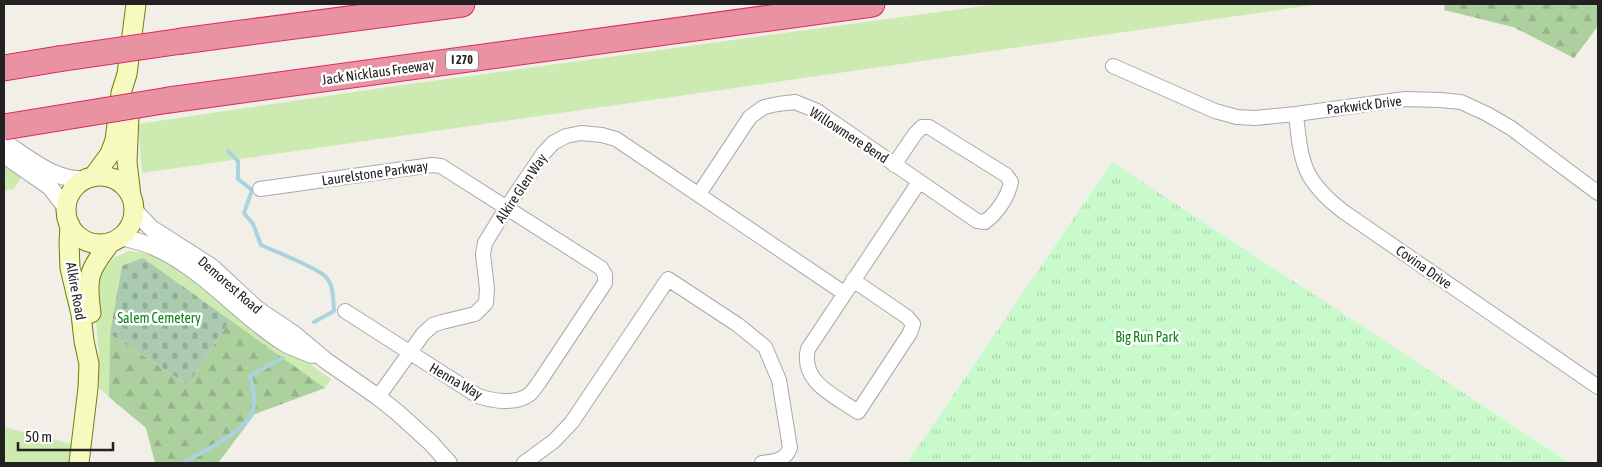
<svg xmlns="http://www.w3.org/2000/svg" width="1602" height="467" viewBox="0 0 1602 467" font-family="'Asap Condensed',sans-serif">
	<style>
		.grass { fill: #cdebb0 }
		.forest { fill: url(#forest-firs) }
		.cemetery { fill: url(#cemetery-stones) }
		.park { fill: url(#park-tufts) }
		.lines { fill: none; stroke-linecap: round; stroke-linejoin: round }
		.stream { stroke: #aad3df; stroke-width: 4 }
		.minor-casing { stroke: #a9a9a9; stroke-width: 16 }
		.tertiary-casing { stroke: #a9a9a9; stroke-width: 18 }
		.secondary-casing { stroke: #707d05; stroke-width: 21 }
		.motorway-casing { stroke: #dc2a67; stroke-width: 27 }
		.minor { stroke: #fff; stroke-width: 14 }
		.tertiary { stroke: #fff; stroke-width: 16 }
		.secondary { stroke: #f7fabf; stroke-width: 19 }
		.motorway { stroke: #e892a2; stroke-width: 25 }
		.motorway-bridge-casing { stroke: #dc2a67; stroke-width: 27; stroke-linecap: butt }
		.motorway-bridge { stroke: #e892a2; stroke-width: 25 }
		.labels { text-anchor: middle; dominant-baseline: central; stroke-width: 5; stroke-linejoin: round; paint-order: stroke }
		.shield { fill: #fff; stroke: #646464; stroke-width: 1 }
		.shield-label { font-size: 12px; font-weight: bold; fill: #222 }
		.street-label { font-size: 14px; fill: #222; stroke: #fff }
		.park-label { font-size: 14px; fill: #0c8416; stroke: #fff }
	</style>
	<defs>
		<pattern id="forest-firs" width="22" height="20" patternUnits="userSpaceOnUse" patternTransform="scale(1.25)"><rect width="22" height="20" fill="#add19e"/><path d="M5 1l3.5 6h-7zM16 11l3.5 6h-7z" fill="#95b388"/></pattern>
		<pattern id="cemetery-stones" width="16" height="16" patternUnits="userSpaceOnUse" patternTransform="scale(1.25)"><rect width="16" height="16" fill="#aacbaf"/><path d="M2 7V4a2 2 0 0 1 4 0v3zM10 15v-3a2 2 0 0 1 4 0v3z" fill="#92ae96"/></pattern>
		<pattern id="park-tufts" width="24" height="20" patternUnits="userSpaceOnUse" patternTransform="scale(1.25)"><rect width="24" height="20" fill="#c8facc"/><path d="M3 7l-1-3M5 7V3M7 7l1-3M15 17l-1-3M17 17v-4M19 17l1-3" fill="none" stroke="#acd6af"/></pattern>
	</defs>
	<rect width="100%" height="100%" fill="#f2efe9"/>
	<path class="grass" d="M 998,4 L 1320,4 L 142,173 L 138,124 L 388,87 Z
		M 4,161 L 23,174 L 14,189 L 4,191 Z
		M 129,251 L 153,254 L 185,271 L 242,317 L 331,379 L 325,388 L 143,258 L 110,334 L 109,397 L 99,388 L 99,355 L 94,300 L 100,275 L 113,258 Z
		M 4,427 L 72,444 L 70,463 L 4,463 Z"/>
	<path class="forest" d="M 1445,4 L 1598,4 L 1598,26 L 1574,58 L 1513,27 L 1444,10 Z
		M 230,320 L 325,388 L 255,414 L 218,463 L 155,463 L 146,428 L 109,397 L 110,334 L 188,385 Z"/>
	<path class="cemetery" d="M 143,258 L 230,320 L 188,385 L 110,334 L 122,266 Z"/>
	<path class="park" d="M 1112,162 L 1570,463 L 907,463 Z"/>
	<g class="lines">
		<path class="stream" d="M 228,151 L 238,161 L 238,179 L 252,190 L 244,213 L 253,224 L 261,245 C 274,251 318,268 326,277 C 334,286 333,299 334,311 L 314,322
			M 183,463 C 200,453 249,430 253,410 C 256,399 253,387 250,376 L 282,358"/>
		<defs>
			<path id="minor" d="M 1113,66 L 1215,111 L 1237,117 L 1255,118 L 1296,114 L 1405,99 L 1440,100 L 1461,102 L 1487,114 L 1511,128 L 1598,193
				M 1296,114 C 1301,163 1303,181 1344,212 L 1598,387
				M 260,189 L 432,165 L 441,166 L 601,268 L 605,275 L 605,283 L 540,381 C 537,385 534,390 530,394 C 516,405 493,401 478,396 L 345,311
				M 699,194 L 750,117 L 764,107 L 778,104 L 795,102 L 817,111 L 977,221 L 985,222 C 997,213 1008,197 1011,182 L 1006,175 L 929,127 L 922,127 L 915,134 L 894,165
				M 853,280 L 907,317 L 913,324 L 910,333 L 858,412 C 835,396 800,382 808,349 L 919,182
				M 378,397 L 423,334 L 433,325 L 442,322 L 475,314 L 486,303 L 487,289 L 483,254 L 485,243 L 507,207 L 543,154 L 553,143 L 566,136 L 581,133 L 602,135 L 616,139 L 844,293
				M 524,463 L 554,441 L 572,422 L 668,279 L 738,325 L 765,347 L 779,380 L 790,448 C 785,461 775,461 762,463"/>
			<path id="tertiary" d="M 4,142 C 29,158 55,182 87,179
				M 4,155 L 50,187 L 66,208
				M 134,210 L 151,228 L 212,267 L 257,309 L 294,334 L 325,360 L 378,397 L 398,413 L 431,443 L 449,463
				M 121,237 C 132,240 143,242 154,247 C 204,269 238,314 284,343 C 292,348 303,351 312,355"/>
			<path id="secondary" d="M 129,115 L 127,162 L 131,196
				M66 210a34 34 0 1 1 68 0a34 34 0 1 1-68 0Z
				M 93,177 L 110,154 L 115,140 L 121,93 L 127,74 L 136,4
				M 70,225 L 69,242 L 70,268 L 81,314 L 84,341 L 89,364 L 88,388 L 79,463
				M 91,313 C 86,277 88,271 111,242"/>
			<path id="motorway" d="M 182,41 L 462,4
				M 4,68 L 58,59
				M 169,100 L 872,4"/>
		</defs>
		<use href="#minor" class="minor-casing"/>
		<use href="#tertiary" class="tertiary-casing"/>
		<use href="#secondary" class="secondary-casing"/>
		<use href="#motorway" class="motorway-casing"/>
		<use href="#minor" class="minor"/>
		<use href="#tertiary" class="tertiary"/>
		<use href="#secondary" class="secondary"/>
		<use href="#motorway" class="motorway"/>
		<defs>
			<path id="motorway-bridge" d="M 58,59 L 182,41
				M 4,127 L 169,100"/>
		</defs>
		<use href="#motorway-bridge" class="motorway-bridge-casing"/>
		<use href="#motorway-bridge" class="motorway-bridge"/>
	</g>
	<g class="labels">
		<rect class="shield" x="446" y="50.5" width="32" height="19" rx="4"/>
		<g class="shield-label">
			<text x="462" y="60">I 270</text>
		</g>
		<g class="street-label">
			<text transform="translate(378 72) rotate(-8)">Jack Nicklaus Freeway</text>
			<text transform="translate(1364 105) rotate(-7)">Parkwick Drive</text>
			<text transform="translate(849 135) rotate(33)">Willowmere Bend</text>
			<text transform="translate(375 173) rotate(-8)">Laurelstone Parkway</text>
			<text transform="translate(521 188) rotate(-56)">Alkire Glen Way</text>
			<text transform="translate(1424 267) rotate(35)">Covina Drive</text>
			<text transform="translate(230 285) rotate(41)">Demorest Road</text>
			<text transform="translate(76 291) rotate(80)">Alkire Road</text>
			<text transform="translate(456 381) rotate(30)">Henna Way</text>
		</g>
		<g class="park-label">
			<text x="159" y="318">Salem Cemetery</text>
			<text x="1147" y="337">Big Run Park</text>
		</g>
	</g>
	<rect width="1602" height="467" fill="none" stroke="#222222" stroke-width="10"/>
	<path d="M18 442v8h95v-8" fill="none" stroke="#222222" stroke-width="2.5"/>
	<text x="25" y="442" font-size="15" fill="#222222" stroke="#ffffff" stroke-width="4" paint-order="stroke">50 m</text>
</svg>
